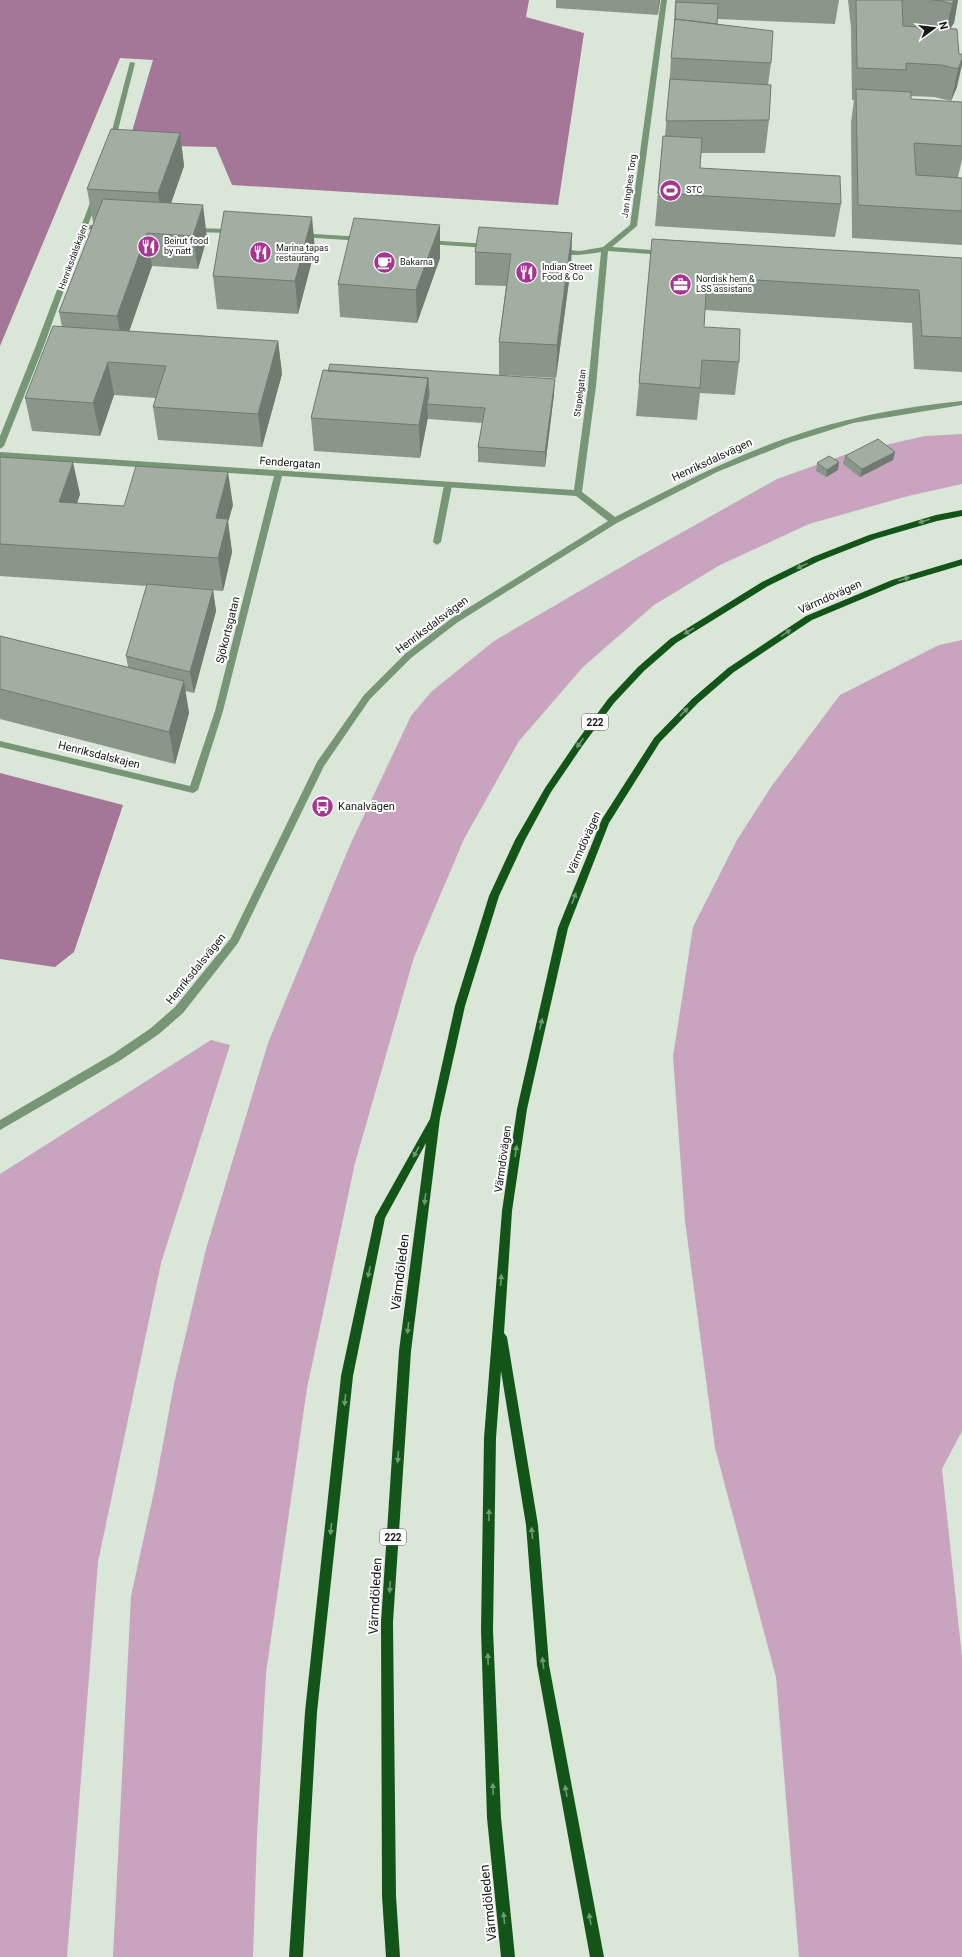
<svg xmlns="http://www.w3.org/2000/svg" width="962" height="1957" viewBox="0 0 962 1957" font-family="Roboto,sans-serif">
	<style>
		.green { fill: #c9a4bf }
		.water { fill: #a47698 }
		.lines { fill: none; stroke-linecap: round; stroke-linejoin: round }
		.service { fill: #769675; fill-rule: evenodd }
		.minor { fill: #769675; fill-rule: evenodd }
		.primary { fill: #135518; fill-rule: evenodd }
		.wall { fill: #8a968a }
		.shaded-wall { fill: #717a71 }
		.building { fill: #a1aea1; stroke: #717a71 }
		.oneway { fill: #719974 }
		.labels { text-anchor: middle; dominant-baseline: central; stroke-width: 4; stroke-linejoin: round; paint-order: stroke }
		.far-street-label { font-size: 9px; fill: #151915; stroke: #fff }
		.far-poi-label { font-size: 9px; fill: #151915; stroke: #fff; text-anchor: start }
		.shield { fill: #fff; stroke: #5b5e5b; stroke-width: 1 }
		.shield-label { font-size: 10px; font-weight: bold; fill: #151915 }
		.street-label { font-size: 11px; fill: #151915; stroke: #fff }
		.poi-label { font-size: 11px; fill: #151915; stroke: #fff; text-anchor: start }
		.near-street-label { font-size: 13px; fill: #151915; stroke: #fff }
	</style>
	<rect width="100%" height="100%" fill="#d9e6d8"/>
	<path class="green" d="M 962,434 L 962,484 L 908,496 L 809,524 L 720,565 L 654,605 L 583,667 L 519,741 L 464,839 L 414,957 L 355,1163 L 307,1388 L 266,1673 L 257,1836 L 253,1957 L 113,1957 L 131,1596 L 155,1487 L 174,1384 L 206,1249 L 268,1043 L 350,845 L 411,716 L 431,692 L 494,641 L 640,556 L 777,479 L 850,453 L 925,436 Z
		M 962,640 L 962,1431 L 942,1469 L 962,1657 L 962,1957 L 799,1957 L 776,1677 L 715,1448 L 685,1221 L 673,1057 L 693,927 L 737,840 L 771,787 L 840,695 L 939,645 Z
		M 211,1040 L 230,1045 L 161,1263 L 98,1562 L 67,1957 L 0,1957 L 0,1174 Z"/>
	<path class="water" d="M 0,0 L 529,0 L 526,17 L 584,33 L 558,205 L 232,185 L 216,147 L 128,145 L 153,60 L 120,58 L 0,346 Z
		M 0,773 L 123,805 L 74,952 L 55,967 L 0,959 Z"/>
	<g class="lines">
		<path class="service" d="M 448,482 L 452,485 L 441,542 L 437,545 L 433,542 L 444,485 Z"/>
		<path class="minor" d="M 661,0 L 667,0 L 637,226 L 612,247 L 665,251 L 669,253 L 665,255 L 608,251 L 596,386 L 582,492 L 615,517 C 691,478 768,438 852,419 C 888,410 925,405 962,401 L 962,405 L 853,423 L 789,443 L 717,472 L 617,523 L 458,622 L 411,658 L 370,699 L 324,766 L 238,943 L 183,1013 L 159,1034 L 121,1060 L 0,1130 L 0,1120 L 113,1054 L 151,1028 L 175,1007 L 231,938 L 317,762 L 364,695 L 405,654 L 452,618 L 608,521 L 576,496 L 282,476 L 223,711 L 198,790 L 193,793 L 0,747 L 0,741 L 190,786 L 215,711 L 274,476 L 0,458 L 0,452 L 574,490 L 588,386 L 601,252 C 589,254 565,258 555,251 L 559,249 L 580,251 L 603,247 L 630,225 Z
			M 130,62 L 135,63 L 115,142 L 112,144 L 109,142 Z
			M 93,195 L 99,196 L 88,225 L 106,226 L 110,228 L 106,230 L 86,229 L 43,348 L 4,446 L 0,449 L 0,436 L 35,348 Z
			M 190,228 L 233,229 L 237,231 L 233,233 L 193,232 L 189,230 Z
			M 298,233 L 363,237 L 367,239 L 363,241 L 301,237 L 297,235 Z
			M 424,240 L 489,244 L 493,246 L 489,248 L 427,244 L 424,244 Z"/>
		<path class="primary" d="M 962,510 L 962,516 L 937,521 L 875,539 L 819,561 L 768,586 L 676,643 L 644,671 L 614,703 L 583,745 L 551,792 L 525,840 L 499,896 L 465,1006 L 440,1118 L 411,1351 L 393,1622 L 396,1896 L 400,1957 L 386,1957 L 382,1896 L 381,1622 L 399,1351 L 426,1143 L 385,1218 L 353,1376 L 317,1712 L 303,1957 L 289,1957 L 305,1712 L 341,1376 L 375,1217 L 430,1119 L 455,1006 L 489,896 L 515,840 L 545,788 L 577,741 L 608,699 L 638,667 L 670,639 L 762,582 L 813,557 L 869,535 L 936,515 Z
			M 962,559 L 962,565 L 898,584 L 812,620 L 734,672 L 698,703 L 660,742 L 609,823 L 568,928 L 527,1109 L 512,1211 L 504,1333 L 507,1337 L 538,1525 L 549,1665 L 604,1957 L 590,1957 L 537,1665 L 526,1525 L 501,1371 L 496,1438 L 493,1630 L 501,1818 L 515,1957 L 501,1957 L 487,1818 L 481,1630 L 484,1438 L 502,1211 L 517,1109 L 558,928 L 602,819 L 654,738 L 692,699 L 728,668 L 806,616 L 892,580 Z"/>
	</g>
	<path class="wall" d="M 556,0 L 660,0 L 658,15 L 556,8 Z
		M 675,0 L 839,0 L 835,24 L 718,19 L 717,24 L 771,63 L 768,85 L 769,120 L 765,153 L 701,153 L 700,168 L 841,204 L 835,237 L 655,226 L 663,136 L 665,136 L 669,90 L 671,58 L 674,30 Z
		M 848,0 L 958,0 L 954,23 L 950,29 L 959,54 L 957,87 L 951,101 L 934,97 L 911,96 L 911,99 L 962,105 L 962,160 L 958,177 L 962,178 L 962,245 L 852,238 L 851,122 L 854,100 L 852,100 L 851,28 Z
		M 180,133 L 184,166 L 171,203 L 207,238 L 198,269 L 152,266 L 129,331 L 278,341 L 282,374 L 262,447 L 158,440 L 153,407 L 156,398 L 114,395 L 100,436 L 32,431 L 25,398 L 62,327 L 59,312 L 94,222 L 93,222 L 87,189 Z
		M 440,225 L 440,258 L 417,323 L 340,317 L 338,284 Z
		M 572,233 L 571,266 L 556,378 L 505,375 L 554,394 L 545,467 L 478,462 L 478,447 L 482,423 L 428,419 L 428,417 L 420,458 L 314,451 L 311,418 L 499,375 L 499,342 L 506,286 L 475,285 L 475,252 Z
		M 652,239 L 962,258 L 962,372 L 914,369 L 912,323 L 705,310 L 704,327 L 739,362 L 735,395 L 700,393 L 697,420 L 636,416 Z
		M 315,249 L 298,314 L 217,309 L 213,276 Z
		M 895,452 L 893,460 L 860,477 L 843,464 L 845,456 Z
		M 0,458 L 80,494 L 77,503 L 124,506 L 233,505 L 228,522 L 232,552 L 223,591 L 211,590 L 213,590 L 216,611 L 194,693 L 185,691 L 189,713 L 175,764 L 0,719 L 0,636 L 128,667 L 126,656 L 147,586 L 0,576 Z
		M 817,463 L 838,470 L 826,477 L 816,471 Z"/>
	<path class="shaded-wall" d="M 659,0 L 660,0 L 658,15 Z
		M 954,0 L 958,0 L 954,23 L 945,36 L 952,4 Z
		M 962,59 L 962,65 L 957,87 L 951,101 L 958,69 Z
		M 180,133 L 184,166 L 163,226 L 158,193 Z
		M 203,205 L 207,238 L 198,269 L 193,236 Z
		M 312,217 L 315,249 L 298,314 L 295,281 Z
		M 440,225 L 440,258 L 417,323 L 416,290 Z
		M 147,233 L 152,266 L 123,349 L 117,316 Z
		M 572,233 L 571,266 L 556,378 L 557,345 Z
		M 278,341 L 282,374 L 262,447 L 258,414 Z
		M 108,362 L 114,395 L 100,436 L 93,403 Z
		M 428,378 L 429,404 L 427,404 L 428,417 L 420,458 L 419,425 Z
		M 555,379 L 554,394 L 545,467 L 545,452 Z
		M 895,452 L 893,460 L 860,477 L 862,469 Z
		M 73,462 L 80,494 L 67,535 L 59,502 Z
		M 839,462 L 838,470 L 826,477 L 827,470 Z
		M 228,472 L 233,505 L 228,522 L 232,552 L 223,591 L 218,558 L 216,518 Z
		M 213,590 L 216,611 L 194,693 L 190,672 Z
		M 184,681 L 189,713 L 175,764 L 169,732 Z"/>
	<path class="building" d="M 856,0 L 902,0 L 903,26 L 957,29 L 959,54 L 962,54 L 962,59 L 958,69 L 941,65 L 906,63 L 906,70 L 857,68 Z
		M 932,0 L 954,0 L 952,4 L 938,0 Z
		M 676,2 L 718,4 L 717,24 L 675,19 L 675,21 Z
		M 675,19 L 773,31 L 771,63 L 671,58 Z
		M 670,79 L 771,85 L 769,120 L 666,121 Z
		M 856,89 L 911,92 L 911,99 L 962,102 L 962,146 L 914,143 L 916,175 L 962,178 L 962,211 L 858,205 Z
		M 111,129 L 180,133 L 158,193 L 87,189 Z
		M 663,136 L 702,138 L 700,168 L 840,176 L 841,204 L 658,193 Z
		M 103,199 L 203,205 L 193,236 L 147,233 L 117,316 L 59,312 Z
		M 224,211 L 312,217 L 295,281 L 213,276 Z
		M 354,218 L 440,225 L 416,290 L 338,284 Z
		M 479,227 L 572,233 L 557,345 L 499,342 L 511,254 L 475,252 Z
		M 652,239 L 962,258 L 962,338 L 922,336 L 919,290 L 707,277 L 704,327 L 740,329 L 739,362 L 702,360 L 700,388 L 639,383 Z
		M 53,326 L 278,341 L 258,414 L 153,407 L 166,366 L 108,362 L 93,403 L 25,398 Z
		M 330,364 L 555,379 L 545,452 L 478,447 L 485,408 L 427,404 L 429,395 L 428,378 L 328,371 Z
		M 323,370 L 428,378 L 419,425 L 311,418 Z
		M 878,439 L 895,452 L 862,469 L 845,456 Z
		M 829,456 L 839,462 L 827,470 L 817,463 Z
		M 0,457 L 73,462 L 59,502 L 124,506 L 136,466 L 228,472 L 216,518 L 228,519 L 218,558 L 0,544 Z
		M 147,584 L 213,590 L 190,672 L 126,656 Z
		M 0,636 L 184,681 L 169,732 L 0,689 Z"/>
	<defs><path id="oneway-solid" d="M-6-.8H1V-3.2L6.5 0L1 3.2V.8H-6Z"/></defs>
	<g class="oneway">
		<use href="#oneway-solid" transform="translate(924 521) rotate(163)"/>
		<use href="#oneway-solid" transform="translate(802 566) rotate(154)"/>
		<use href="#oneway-solid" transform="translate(904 579) rotate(-17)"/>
		<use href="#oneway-solid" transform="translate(689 631) rotate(148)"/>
		<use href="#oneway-solid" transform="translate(786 633) rotate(-34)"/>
		<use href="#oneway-solid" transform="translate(684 712) rotate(-46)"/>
		<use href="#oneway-solid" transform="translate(580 743) rotate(126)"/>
		<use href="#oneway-solid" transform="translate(574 898) rotate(-70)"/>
		<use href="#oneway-solid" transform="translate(541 1024) rotate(-77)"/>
		<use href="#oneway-solid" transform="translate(516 1151) rotate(-82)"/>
		<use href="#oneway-solid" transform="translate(416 1152) rotate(119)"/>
		<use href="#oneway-solid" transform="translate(425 1199) rotate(97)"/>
		<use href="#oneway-solid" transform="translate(369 1272) rotate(102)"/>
		<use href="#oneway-solid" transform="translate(501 1280) rotate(-85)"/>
		<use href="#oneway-solid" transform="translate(408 1328) rotate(97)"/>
		<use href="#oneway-solid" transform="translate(345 1400) rotate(96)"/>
		<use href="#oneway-solid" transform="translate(398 1457) rotate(94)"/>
		<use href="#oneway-solid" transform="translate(489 1515) rotate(-89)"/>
		<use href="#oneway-solid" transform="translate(331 1529) rotate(96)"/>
		<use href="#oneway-solid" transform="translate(532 1533) rotate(-95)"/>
		<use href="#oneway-solid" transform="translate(390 1587) rotate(94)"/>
		<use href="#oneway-solid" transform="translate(488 1659) rotate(-92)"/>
		<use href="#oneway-solid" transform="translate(543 1663) rotate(-97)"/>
		<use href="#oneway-solid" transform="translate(493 1789) rotate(-92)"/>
		<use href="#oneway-solid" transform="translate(566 1791) rotate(-100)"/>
		<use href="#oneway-solid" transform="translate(504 1918) rotate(-96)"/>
		<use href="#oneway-solid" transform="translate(590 1919) rotate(-100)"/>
	</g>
	<defs>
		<symbol id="stadium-disc" viewBox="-11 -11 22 22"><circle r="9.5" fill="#a63591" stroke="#fff"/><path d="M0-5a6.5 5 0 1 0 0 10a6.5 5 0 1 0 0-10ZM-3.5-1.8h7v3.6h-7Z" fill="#fff"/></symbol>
		<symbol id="restaurant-disc" viewBox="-11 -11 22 22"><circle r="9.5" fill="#a63591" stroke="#fff"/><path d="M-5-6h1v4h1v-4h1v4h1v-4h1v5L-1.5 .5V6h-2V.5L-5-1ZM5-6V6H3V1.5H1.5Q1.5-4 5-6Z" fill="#fff"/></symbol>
		<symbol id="cafe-disc" viewBox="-11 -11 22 22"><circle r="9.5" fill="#a63591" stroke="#fff"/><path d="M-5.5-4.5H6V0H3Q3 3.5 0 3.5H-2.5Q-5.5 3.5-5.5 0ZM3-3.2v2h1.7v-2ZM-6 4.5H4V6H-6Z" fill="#fff"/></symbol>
		<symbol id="office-disc" viewBox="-11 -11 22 22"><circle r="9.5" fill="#a63591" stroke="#fff"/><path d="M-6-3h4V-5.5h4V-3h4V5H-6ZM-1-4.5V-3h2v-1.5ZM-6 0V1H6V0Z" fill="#fff"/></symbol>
		<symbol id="bus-disc" viewBox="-11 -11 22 22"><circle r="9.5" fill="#a63591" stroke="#fff"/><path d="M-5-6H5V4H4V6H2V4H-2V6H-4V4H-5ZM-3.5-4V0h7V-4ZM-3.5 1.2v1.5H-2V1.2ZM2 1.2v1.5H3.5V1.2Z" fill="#fff"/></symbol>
	</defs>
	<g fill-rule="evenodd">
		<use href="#stadium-disc" x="658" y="178" width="25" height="25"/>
		<use href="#restaurant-disc" x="136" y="234" width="25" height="25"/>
		<use href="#restaurant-disc" x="248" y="240" width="25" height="25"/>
		<use href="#cafe-disc" x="372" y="250" width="25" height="25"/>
		<use href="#restaurant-disc" x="514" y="260" width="25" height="25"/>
		<use href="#office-disc" x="668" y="272" width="25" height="25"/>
		<use href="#bus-disc" x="310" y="794" width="25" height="25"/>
	</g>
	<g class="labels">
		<g class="far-street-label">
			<text transform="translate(629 186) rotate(-82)">Jan Inghes Torg</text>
			<text transform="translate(73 257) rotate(-70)">Henriksdalskajen</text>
			<text transform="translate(580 393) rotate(-83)">Stapelgatan</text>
		</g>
		<g class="far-poi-label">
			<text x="686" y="190">STC</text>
			<text x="164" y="241">Beirut food<tspan x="164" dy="10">by natt</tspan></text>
			<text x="276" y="248">Marina tapas<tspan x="276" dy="10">restaurang</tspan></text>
			<text x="400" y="262">Bakarna</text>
			<text x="542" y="267">Indian Street<tspan x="542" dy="10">Food &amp; Co</tspan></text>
			<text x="696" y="279">Nordisk hem &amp;<tspan x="696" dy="10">LSS assistans</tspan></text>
		</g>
		<g class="shield">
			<rect x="582" y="714" width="26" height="16" rx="3"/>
			<rect x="380" y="1529" width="26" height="16" rx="3"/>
		</g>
		<g class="shield-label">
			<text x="595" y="722">222</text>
			<text x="393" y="1537">222</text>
		</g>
		<g class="street-label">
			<text transform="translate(712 460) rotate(-25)">Henriksdalsvägen</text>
			<text transform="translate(290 463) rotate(4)">Fendergatan</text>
			<text transform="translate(830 597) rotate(-24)">Värmdövägen</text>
			<text transform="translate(432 625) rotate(-37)">Henriksdalsvägen</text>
			<text transform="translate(228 630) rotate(-76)">Sjökortsgatan</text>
			<text transform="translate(99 755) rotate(14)">Henriksdalskajen</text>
			<text transform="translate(584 843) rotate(-66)">Värmdövägen</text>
			<text transform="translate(196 969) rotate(-51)">Henriksdalsvägen</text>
			<text transform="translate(503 1159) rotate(-82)">Värmdövägen</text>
		</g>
		<g class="poi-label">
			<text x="338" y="806">Kanalvägen</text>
		</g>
		<g class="near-street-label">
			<text transform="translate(400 1272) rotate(-83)">Värmdöleden</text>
			<text transform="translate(375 1596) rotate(-87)">Värmdöleden</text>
			<text transform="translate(488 1903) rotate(-96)">Värmdöleden</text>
		</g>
	</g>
	<g transform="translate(934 28) rotate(75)" stroke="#ffffff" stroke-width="3" paint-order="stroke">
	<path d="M0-3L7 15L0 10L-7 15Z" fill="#151915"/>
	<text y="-6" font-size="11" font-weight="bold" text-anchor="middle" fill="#151915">N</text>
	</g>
</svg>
